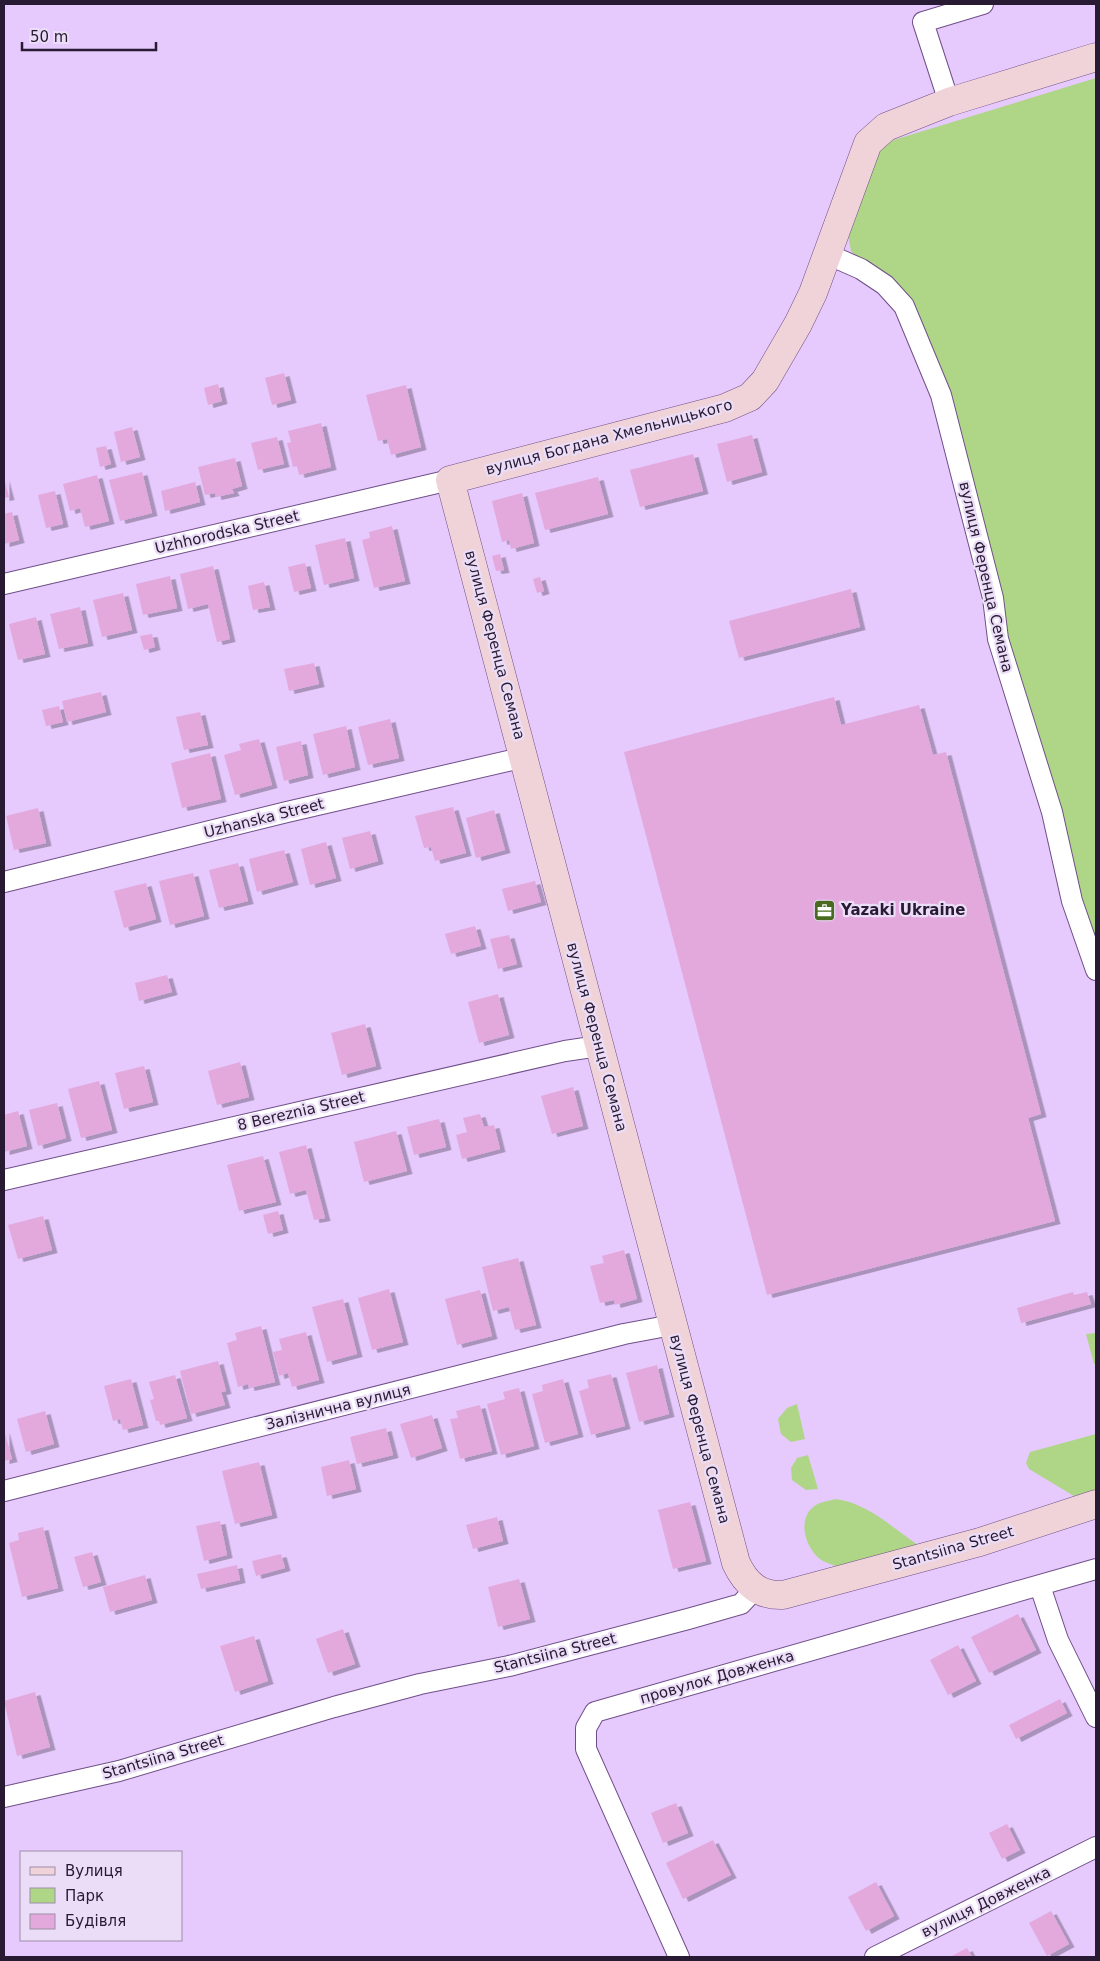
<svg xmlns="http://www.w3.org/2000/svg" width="1100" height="1961" viewBox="0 0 1100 1961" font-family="'DejaVu Sans',sans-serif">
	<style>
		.green { fill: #afd686 }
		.building { fill: #e3a9dd; filter: url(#shadow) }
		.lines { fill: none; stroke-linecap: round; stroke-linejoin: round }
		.street-casing { stroke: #704f88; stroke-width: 22 }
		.secondary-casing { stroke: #704f88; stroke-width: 29 }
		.street { stroke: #fff; stroke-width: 20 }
		.secondary { stroke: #f0d3d8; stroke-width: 28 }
		.labels { text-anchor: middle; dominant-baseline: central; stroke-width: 4.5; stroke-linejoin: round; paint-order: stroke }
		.street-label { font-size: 15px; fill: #281a32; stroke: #ebddf7 }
		.poi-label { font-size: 15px; font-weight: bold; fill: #281a32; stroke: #ebddf7; text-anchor: start }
	</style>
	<defs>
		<filter id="shadow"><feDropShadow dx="5.5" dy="3" stdDeviation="0" flood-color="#0004"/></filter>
	</defs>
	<rect width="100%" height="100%" fill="#e6c9fd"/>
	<path class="green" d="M 1096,78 L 1096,950 L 908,302 L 865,266 L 851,251 L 848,235 L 871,160 L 887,142 Z
		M 1096,1333 L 1096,1363 L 1094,1364 L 1086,1334 Z
		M 797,1404 L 805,1439 L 791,1442 L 781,1434 L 778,1419 L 787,1408 Z
		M 1096,1434 L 1096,1497 L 1079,1499 L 1029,1469 L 1026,1463 L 1030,1452 Z
		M 808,1455 L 818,1489 L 806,1490 L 792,1480 L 791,1468 L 797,1458 Z
		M 836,1499 C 867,1503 893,1528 918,1545 L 841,1568 C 835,1565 825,1563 820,1559 C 806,1548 798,1523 811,1509 C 817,1502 828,1501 836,1499 Z"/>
	<path class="building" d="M 284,373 L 291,400 L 272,405 L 265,378 Z
		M 218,384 L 222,401 L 208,405 L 204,388 Z
		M 406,385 L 421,447 L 391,455 L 387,439 L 378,441 L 366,395 Z
		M 321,423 L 331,467 L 299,475 L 297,466 L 293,467 L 287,443 L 291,442 L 288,431 Z
		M 132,427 L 140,457 L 121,462 L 114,432 Z
		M 752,435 L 762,472 L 727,482 L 717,444 Z
		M 277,437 L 284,464 L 258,470 L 251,443 Z
		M 106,446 L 111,464 L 100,467 L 96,448 Z
		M 693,454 L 703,491 L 640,507 L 630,470 Z
		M 235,458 L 242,486 L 232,489 L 234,493 L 216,497 L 215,493 L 205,495 L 198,467 Z
		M 142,472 L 152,513 L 120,521 L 109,480 Z
		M 97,475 L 109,521 L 85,527 L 80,508 L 70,511 L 63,484 Z
		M 598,477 L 608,514 L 545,530 L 535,493 Z
		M 4,478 L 9,497 L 4,498 Z
		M 195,482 L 200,502 L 165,511 L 161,491 Z
		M 55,491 L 63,524 L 46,528 L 38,495 Z
		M 522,493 L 534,543 L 511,549 L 509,540 L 502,542 L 492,501 Z
		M 12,512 L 19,540 L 4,544 L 4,514 Z
		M 392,526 L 405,581 L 374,588 L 362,540 L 370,538 L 369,532 Z
		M 345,538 L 354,578 L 324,585 L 315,545 Z
		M 500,554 L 504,570 L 496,571 L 492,556 Z
		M 305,563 L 311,588 L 294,592 L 288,567 Z
		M 213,566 L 230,639 L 217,642 L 208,604 L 188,609 L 180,574 Z
		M 170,576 L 177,608 L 143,615 L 136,584 Z
		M 540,577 L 544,591 L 537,593 L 533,579 Z
		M 264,582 L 270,607 L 253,610 L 248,586 Z
		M 851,589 L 860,627 L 739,658 L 729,621 Z
		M 123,593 L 132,630 L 102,637 L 93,600 Z
		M 80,607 L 88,643 L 59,649 L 50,614 Z
		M 36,617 L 45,654 L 18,660 L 9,624 Z
		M 152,634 L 155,647 L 144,650 L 140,636 Z
		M 314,663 L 319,684 L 289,691 L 284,669 Z
		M 101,692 L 106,712 L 67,722 L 62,701 Z
		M 834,697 L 841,725 L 919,705 L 933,755 L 946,752 L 1041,1114 L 1028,1118 L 1055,1221 L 767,1295 L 624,752 Z
		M 59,706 L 63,722 L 46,726 L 42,710 Z
		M 200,712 L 208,745 L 184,750 L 176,717 Z
		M 390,719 L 399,758 L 368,765 L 358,727 Z
		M 346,726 L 355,767 L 323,775 L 313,734 Z
		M 259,739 L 272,785 L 235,795 L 224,755 L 241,750 L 239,744 Z
		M 301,741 L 308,775 L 284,781 L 276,747 Z
		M 210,753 L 221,799 L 182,808 L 171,763 Z
		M 453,807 L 466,853 L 435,861 L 431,847 L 424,848 L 415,816 Z
		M 38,808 L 46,843 L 14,850 L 6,816 Z
		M 494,810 L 505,850 L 476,858 L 466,818 Z
		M 370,831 L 378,861 L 350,869 L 342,838 Z
		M 326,842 L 336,878 L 310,885 L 301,849 Z
		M 284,850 L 293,882 L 257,892 L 249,859 Z
		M 238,863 L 248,901 L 219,908 L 209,870 Z
		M 193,873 L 204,916 L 170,925 L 159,881 Z
		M 535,881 L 541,902 L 508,911 L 502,889 Z
		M 146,883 L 156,919 L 124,928 L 114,891 Z
		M 475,926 L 481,946 L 451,954 L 445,934 Z
		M 509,935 L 517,964 L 498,969 L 490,939 Z
		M 167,975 L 172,992 L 139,1001 L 135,983 Z
		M 498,994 L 509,1035 L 479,1043 L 468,1002 Z
		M 365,1024 L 376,1066 L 342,1075 L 331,1033 Z
		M 240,1062 L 249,1097 L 217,1105 L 208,1071 Z
		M 144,1066 L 153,1102 L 124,1109 L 115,1073 Z
		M 99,1081 L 112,1130 L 81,1138 L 68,1089 Z
		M 573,1087 L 583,1126 L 552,1134 L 541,1096 Z
		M 57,1103 L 66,1138 L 38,1146 L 29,1110 Z
		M 18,1111 L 27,1146 L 4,1152 L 4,1115 Z
		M 480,1114 L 484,1127 L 494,1125 L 500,1149 L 462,1159 L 456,1135 L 467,1132 L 463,1118 Z
		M 439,1119 L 446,1147 L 414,1155 L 407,1127 Z
		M 396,1131 L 407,1171 L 364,1182 L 354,1142 Z
		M 306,1145 L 325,1218 L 314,1220 L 306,1190 L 290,1194 L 279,1152 Z
		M 263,1156 L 276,1202 L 239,1211 L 227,1165 Z
		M 278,1211 L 283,1230 L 268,1234 L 263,1215 Z
		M 43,1216 L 52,1250 L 18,1259 L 8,1225 Z
		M 624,1250 L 637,1299 L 615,1305 L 614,1300 L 600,1303 L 590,1266 L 604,1263 L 602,1256 Z
		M 518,1258 L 536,1325 L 515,1330 L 509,1307 L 493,1311 L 482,1267 Z
		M 389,1289 L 403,1342 L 372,1350 L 358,1298 Z
		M 480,1290 L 492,1336 L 457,1345 L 445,1299 Z
		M 1073,1292 L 1074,1295 L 1087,1292 L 1091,1304 L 1021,1323 L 1017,1308 Z
		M 343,1299 L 357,1354 L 327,1362 L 312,1307 Z
		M 261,1326 L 275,1382 L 249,1388 L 248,1384 L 238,1387 L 227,1343 L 237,1340 L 235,1333 Z
		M 306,1332 L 319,1380 L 292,1387 L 288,1373 L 279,1376 L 273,1352 L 282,1350 L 279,1339 Z
		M 218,1361 L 226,1391 L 221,1392 L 225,1405 L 191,1414 L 180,1371 Z
		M 657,1365 L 669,1414 L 639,1422 L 626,1373 Z
		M 611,1374 L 625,1426 L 591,1435 L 579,1391 L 589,1388 L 587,1380 Z
		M 175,1375 L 187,1418 L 160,1425 L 159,1421 L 156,1421 L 150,1400 L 154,1399 L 149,1382 Z
		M 131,1379 L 143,1425 L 123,1430 L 120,1419 L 113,1421 L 104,1386 Z
		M 563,1379 L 578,1434 L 545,1443 L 532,1394 L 543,1391 L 542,1385 Z
		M 519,1388 L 534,1446 L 501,1455 L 487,1404 L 505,1399 L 503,1392 Z
		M 480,1405 L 492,1451 L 460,1459 L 450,1419 L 458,1418 L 456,1411 Z
		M 45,1411 L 54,1444 L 26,1452 L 17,1419 Z
		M 432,1415 L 442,1448 L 411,1458 L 400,1424 Z
		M 386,1428 L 393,1455 L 357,1464 L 350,1437 Z
		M 4,1430 L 12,1459 L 4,1461 Z
		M 349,1460 L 356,1489 L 327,1496 L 321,1467 Z
		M 259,1462 L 272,1515 L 235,1524 L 222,1471 Z
		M 690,1502 L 706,1561 L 673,1569 L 658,1510 Z
		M 497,1517 L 503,1541 L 473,1549 L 466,1525 Z
		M 220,1521 L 227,1555 L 204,1561 L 196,1526 Z
		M 43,1527 L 58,1588 L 22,1597 L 9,1543 L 19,1540 L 18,1533 Z
		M 92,1552 L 101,1582 L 83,1587 L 74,1557 Z
		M 281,1554 L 285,1568 L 256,1576 L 252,1561 Z
		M 237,1565 L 240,1580 L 201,1589 L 197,1574 Z
		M 145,1575 L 152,1600 L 110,1612 L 103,1587 Z
		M 519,1579 L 530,1619 L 498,1627 L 488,1587 Z
		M 1018,1614 L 1036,1650 L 989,1673 L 971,1637 Z
		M 343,1629 L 355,1664 L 328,1673 L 316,1639 Z
		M 254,1636 L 268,1681 L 235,1692 L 220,1646 Z
		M 958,1645 L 976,1681 L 948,1695 L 930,1660 Z
		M 35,1692 L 50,1747 L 17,1756 L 4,1701 Z
		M 1060,1699 L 1067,1713 L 1016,1739 L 1009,1725 Z
		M 676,1803 L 688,1833 L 663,1843 L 651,1813 Z
		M 1007,1824 L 1020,1850 L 1002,1859 L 989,1833 Z
		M 713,1840 L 731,1875 L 683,1899 L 666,1863 Z
		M 876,1882 L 894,1916 L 866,1931 L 848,1897 Z
		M 1051,1911 L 1069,1944 L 1047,1956 L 1029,1923 Z
		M 967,1948 L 972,1957 L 950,1957 Z"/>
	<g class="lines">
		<defs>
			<path id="street" d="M 923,22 L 949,102
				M 923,22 L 983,4
				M 827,254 L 861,269 L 885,285 L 904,306 L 941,395 L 993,598 L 998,639 L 1052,812 L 1072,901 L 1096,970
				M 4,584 L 450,480
				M 4,882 L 287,812 L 525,757
				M 4,1180 L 565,1051 L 599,1046
				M 4,1491 L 624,1334 L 672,1325
				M 1040,1586 L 1058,1640 L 1096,1717
				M 4,1797 L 119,1771 L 334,1707 L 420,1684 L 509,1666 L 688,1619 L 741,1604 L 755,1589
				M 679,1957 L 586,1749 L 586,1728 L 595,1712 L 1096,1569
				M 875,1957 L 1096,1847"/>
			<path id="secondary" d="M 1096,57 L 949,102 L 886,127 L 868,143 L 813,293 L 798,324 L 765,381 L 750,397 L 725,408 L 450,480 C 548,840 639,1202 736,1563 C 746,1584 759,1596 783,1595 L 980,1542 L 1096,1504"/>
		</defs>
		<use href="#street" class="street-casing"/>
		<use href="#secondary" class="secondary-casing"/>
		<use href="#street" class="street"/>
		<use href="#secondary" class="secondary"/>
	</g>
	<defs>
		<symbol id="office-square" viewBox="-11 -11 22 22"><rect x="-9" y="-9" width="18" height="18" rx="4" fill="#4a6a20" stroke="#ebddf7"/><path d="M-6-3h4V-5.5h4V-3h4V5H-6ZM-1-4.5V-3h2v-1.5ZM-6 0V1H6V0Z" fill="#fff"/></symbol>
	</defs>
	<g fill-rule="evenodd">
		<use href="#office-square" x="812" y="898" width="25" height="25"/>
	</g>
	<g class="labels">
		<g class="street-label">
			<text transform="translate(609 437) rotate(-15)">вулиця Богдана Хмельницького</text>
			<text transform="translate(227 532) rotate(-13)">Uzhhorodska Street</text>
			<text transform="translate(986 577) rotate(77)">вулиця Ференца Семана</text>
			<text transform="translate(495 645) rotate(75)">вулиця Ференца Семана</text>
			<text transform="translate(264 818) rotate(-14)">Uzhanska Street</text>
			<text transform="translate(597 1037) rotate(75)">вулиця Ференца Семана</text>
			<text transform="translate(301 1111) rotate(-13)">8 Bereznia Street</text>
			<text transform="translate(338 1407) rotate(-14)">Залізнична вулиця</text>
			<text transform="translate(700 1429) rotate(75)">вулиця Ференца Семана</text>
			<text transform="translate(953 1548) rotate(-16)">Stantsiina Street</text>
			<text transform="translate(555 1653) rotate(-14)">Stantsiina Street</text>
			<text transform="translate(717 1677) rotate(-16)">провулок Довженка</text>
			<text transform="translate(163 1757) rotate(-16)">Stantsiina Street</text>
			<text transform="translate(986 1902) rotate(-26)">вулиця Довженка</text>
		</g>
		<g class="poi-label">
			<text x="841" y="910">Yazaki Ukraine</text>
		</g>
	</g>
	<rect width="1100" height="1961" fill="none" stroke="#281a32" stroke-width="10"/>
	<rect x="20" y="1851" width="162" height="90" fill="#ebddf7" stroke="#9d8fa8"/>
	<rect x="30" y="1867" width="25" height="8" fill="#f0d3d8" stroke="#9d8fa8"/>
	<text x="65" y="1876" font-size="15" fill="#281a32">Вулиця</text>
	<rect x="30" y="1888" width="25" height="15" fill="#afd686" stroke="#9d8fa8"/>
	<text x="65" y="1901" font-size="15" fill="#281a32">Парк</text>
	<rect x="30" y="1914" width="25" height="15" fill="#e3a9dd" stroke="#9d8fa8"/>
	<text x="65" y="1926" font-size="15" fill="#281a32">Будівля</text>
	<path d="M22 42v8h134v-8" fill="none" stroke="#281a32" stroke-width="2.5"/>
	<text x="30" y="42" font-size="15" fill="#281a32" stroke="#ebddf7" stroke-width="4" paint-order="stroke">50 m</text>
</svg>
